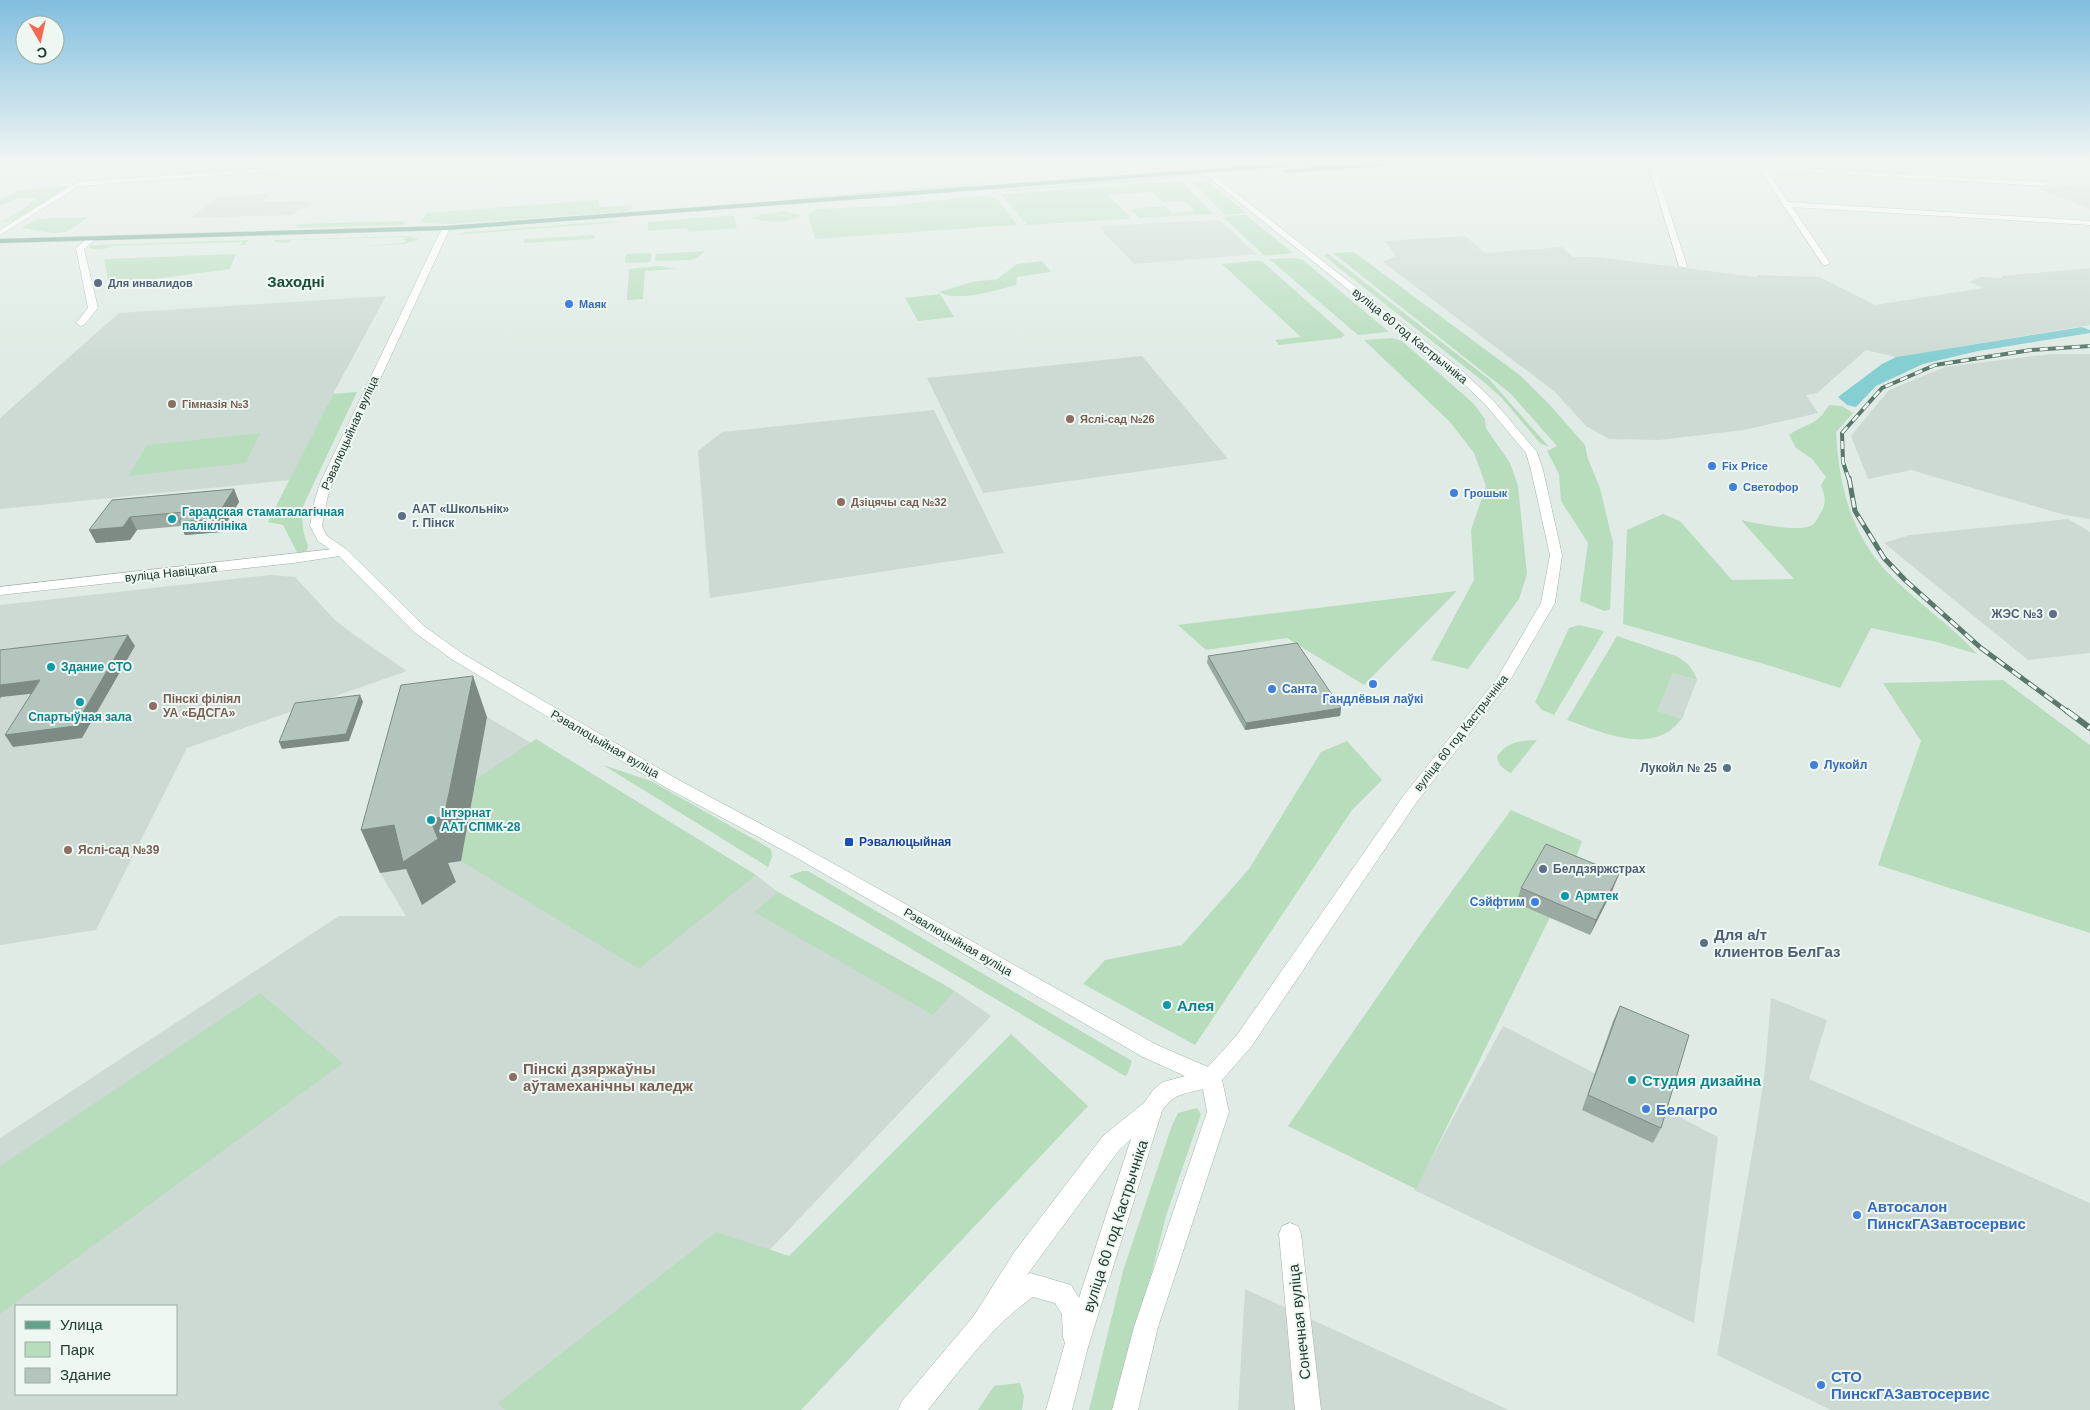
<svg xmlns="http://www.w3.org/2000/svg" width="2090" height="1410" viewBox="0 0 2090 1410" font-family="Helvetica,sans-serif">
	<style>
		.built { fill: #cddad3; fill-rule: evenodd }
		.green { fill: #b7ddbd }
		.water { fill: #85ced2 }
		.lines { fill: none; stroke-linecap: round; stroke-linejoin: round }
		.street-casing { stroke: #a2b3ab; stroke-width: 1 }
		.secondary-casing { stroke: #9eb7ab; stroke-width: 1 }
		.primary-casing { stroke: #c1c8c5; stroke-width: 1 }
		.street { fill: #fff; fill-rule: evenodd }
		.secondary { fill: #fff; fill-rule: evenodd }
		.primary { fill: #62a18a; fill-rule: evenodd }
		.rail-far2-casing { stroke: #5a776c; stroke-width: 4 }
		.rail-far1-casing { stroke: #5a776c; stroke-width: 5 }
		.rail-casing { stroke: #5a776c; stroke-width: 6 }
		.rail-far2 { stroke: #eff7f2; stroke-width: 2.5; stroke-dasharray: 8; stroke-linecap: butt }
		.rail-far1 { stroke: #eff7f2; stroke-width: 3; stroke-dasharray: 10; stroke-linecap: butt }
		.rail { stroke: #eff7f2; stroke-width: 4.5; stroke-dasharray: 13; stroke-linecap: butt }
		.wall { fill: #9ba9a3 }
		.shaded-wall { fill: #7e8a84 }
		.building { fill: #b4c5bd; stroke: #7e8a84 }
		.service-dot { fill: #5c6f8a; stroke: #eff7f2; stroke-width: 2 }
		.shop-dot { fill: #3f7fe0; stroke: #eff7f2; stroke-width: 2 }
		.education-dot { fill: #8d6e63; stroke: #eff7f2; stroke-width: 2 }
		.culture-dot { fill: #0f9aa8; stroke: #eff7f2; stroke-width: 2 }
		.transit-dot { fill: #1a4fb4; stroke: #eff7f2; stroke-width: 2 }
		.labels { text-anchor: middle; dominant-baseline: central; stroke-width: 4; stroke-linejoin: round; paint-order: stroke }
		.far-service-label { font-size: 11px; font-weight: bold; fill: #4e5e75; stroke: #eff7f2; text-anchor: start }
		.far-shop-label { font-size: 11px; font-weight: bold; fill: #366cbe; stroke: #eff7f2; text-anchor: start }
		.far-education-label { font-size: 11px; font-weight: bold; fill: #785e54; stroke: #eff7f2; text-anchor: start }
		.street-label { font-size: 12px; fill: #203b31; stroke: #eff7f2 }
		.service-label { font-size: 12px; font-weight: bold; fill: #4e5e75; stroke: #eff7f2; text-anchor: start }
		.culture-label { font-size: 12px; font-weight: bold; fill: #0d838f; stroke: #eff7f2; text-anchor: start }
		.shop-label { font-size: 12px; font-weight: bold; fill: #366cbe; stroke: #eff7f2; text-anchor: start }
		.education-label { font-size: 12px; font-weight: bold; fill: #785e54; stroke: #eff7f2; text-anchor: start }
		.transit-label { font-size: 12px; font-weight: bold; fill: #164399; stroke: #eff7f2; text-anchor: start }
		.far-district-label { font-size: 15px; font-weight: bold; fill: #1b4d3c; stroke: #eff7f2 }
		.near-service-label { font-size: 15px; font-weight: bold; fill: #4e5e75; stroke: #eff7f2; text-anchor: start }
		.near-culture-label { font-size: 15px; font-weight: bold; fill: #0d838f; stroke: #eff7f2; text-anchor: start }
		.near-education-label { font-size: 15px; font-weight: bold; fill: #785e54; stroke: #eff7f2; text-anchor: start }
		.near-shop-label { font-size: 15px; font-weight: bold; fill: #366cbe; stroke: #eff7f2; text-anchor: start }
		.near-street-label { font-size: 15px; fill: #203b31; stroke: #eff7f2 }
	</style>
	<rect width="100%" height="100%" fill="#dfebe4"/>
	<path class="built" d="M 0,164 L 167,164 L 102,169 L 0,172 Z
		M 2090,185 L 2090,209 L 2039,189 L 2076,185 Z
		M 271,193 L 261,202 L 305,201 L 310,204 L 308,208 L 300,209 L 293,215 L 190,218 L 217,198 Z
		M 1219,220 L 1257,254 L 1134,264 L 1105,234 L 1100,226 Z
		M 1465,236 L 1485,253 L 1562,247 L 1573,257 L 1597,257 L 1757,277 L 1757,275 L 1819,277 L 1875,305 L 1983,288 L 1969,282 L 1980,277 L 2002,278 L 2002,276 L 2090,268 L 2090,325 L 1896,357 L 1866,350 L 1817,393 L 1806,395 L 1818,413 L 1744,430 L 1659,440 L 1609,439 L 1586,426 L 1554,391 L 1383,262 L 1396,256 L 1385,241 Z
		M 386,296 L 335,390 L 290,480 L 0,509 L 0,418 L 119,313 Z
		M 2051,354 L 2090,354 L 2090,519 L 2065,515 L 1911,470 L 1868,479 L 1851,436 L 1889,390 L 1945,367 Z
		M 1142,356 L 1228,459 L 983,493 L 927,378 Z
		M 934,410 L 1004,553 L 710,598 L 698,451 L 722,432 Z
		M 2068,519 L 2090,532 L 2090,653 L 2028,660 L 1884,543 L 1910,535 Z
		M 270,575 L 295,577 L 335,620 L 353,634 L 407,671 L 187,748 L 96,930 L 0,945 L 0,605 Z
		M 1673,673 L 1697,680 L 1682,719 L 1656,711 Z
		M 487,717 L 756,875 L 778,892 L 955,991 L 991,1016 L 618,1410 L 0,1410 L 0,1138 L 339,916 L 406,916 L 380,873 L 417,727 ZM 16,1306 L 176,1306 L 176,1394 L 16,1394 Z
		M 1771,998 L 1827,1020 L 1809,1079 L 2090,1203 L 2090,1410 L 1831,1410 L 1717,1355 L 1756,1131 L 1765,1070 Z
		M 1503,1026 L 1718,1137 L 1694,1323 L 1414,1190 Z
		M 1245,1289 L 1509,1410 L 1238,1410 Z"/>
	<path class="green" d="M 1164,170 L 1169,170 L 997,182 Z
		M 1167,177 L 1172,177 L 1173,179 L 1000,192 L 1007,189 Z
		M 1178,181 L 1182,182 L 1213,214 L 1139,218 L 1131,209 L 1165,206 L 1172,213 L 1195,211 L 1184,201 L 1162,202 L 1152,192 L 1108,195 L 1130,217 L 1127,219 L 1027,225 L 1001,194 Z
		M 1208,181 L 1246,213 L 1225,215 L 1193,182 Z
		M 984,183 L 982,185 L 801,199 L 809,197 Z
		M 59,186 L 70,186 L 14,221 L 2,222 L 31,204 L 28,204 L 37,198 L 17,198 L 6,204 L 0,205 L 0,200 L 17,191 Z
		M 988,195 L 998,200 L 1016,223 L 1015,225 L 815,239 L 808,214 L 815,209 L 889,206 Z
		M 598,200 L 600,207 L 632,205 L 631,210 L 621,212 L 450,224 L 421,223 L 426,213 Z
		M 783,211 L 800,215 C 790,224 763,223 752,218 L 759,215 Z
		M 734,215 L 737,228 L 688,232 L 687,228 L 648,231 L 648,222 Z
		M 1240,215 L 1246,215 L 1293,253 L 1265,256 L 1223,217 Z
		M 89,217 L 66,232 L 53,233 L 21,228 L 38,219 Z
		M 402,221 L 406,223 L 405,225 L 299,228 L 296,226 L 297,224 Z
		M 612,221 L 624,222 L 454,235 L 467,232 Z
		M 595,235 L 594,239 L 524,243 L 525,239 Z
		M 405,236 L 419,239 L 404,244 L 362,246 L 403,243 L 407,241 L 403,240 L 405,237 L 292,240 L 288,243 L 274,242 L 275,240 Z
		M 249,240 L 245,245 L 240,245 L 243,242 L 111,246 C 105,250 96,251 89,247 L 91,245 Z
		M 705,251 L 697,258 L 692,260 L 655,261 L 656,254 Z
		M 1354,252 L 1521,376 L 1549,404 L 1585,445 L 1588,459 L 1600,488 L 1613,543 L 1610,609 L 1605,611 L 1580,601 L 1588,543 L 1561,501 L 1559,474 L 1547,451 L 1557,446 L 1511,394 L 1333,253 Z
		M 1327,253 L 1489,379 L 1549,447 L 1540,443 L 1501,397 L 1484,382 L 1324,256 Z
		M 236,254 L 230,269 L 109,285 L 104,259 Z
		M 626,254 L 649,253 L 652,254 L 650,262 L 627,263 L 625,262 Z
		M 1295,258 L 1303,260 L 1389,332 L 1358,335 L 1269,259 Z
		M 1042,261 L 1051,272 L 1017,277 L 1016,285 C 996,290 957,303 939,292 L 972,282 L 997,279 L 1017,264 Z
		M 1253,261 L 1262,261 L 1345,335 L 1341,338 L 1279,345 L 1275,340 L 1301,337 L 1222,264 Z
		M 659,266 L 676,269 L 645,271 L 643,299 L 627,300 L 629,269 Z
		M 940,294 L 954,317 L 918,321 L 905,298 Z
		M 1392,338 L 1402,341 L 1473,403 L 1485,419 L 1486,428 L 1510,463 L 1518,486 L 1527,574 L 1519,599 L 1468,669 L 1431,660 L 1474,580 L 1471,530 L 1486,486 L 1474,453 L 1450,422 L 1364,340 Z
		M 357,392 L 304,504 C 301,520 302,531 308,546 L 307,551 L 298,554 L 283,525 L 268,522 L 333,394 Z
		M 1829,405 L 1842,406 L 1853,413 L 1836,432 C 1839,485 1850,532 1887,572 C 1915,601 1950,624 1977,654 L 1937,642 L 1871,628 L 1840,688 L 1771,666 L 1623,624 L 1627,530 L 1663,514 L 1680,521 L 1732,580 L 1794,579 L 1741,520 C 1756,523 1801,534 1814,524 C 1816,522 1818,517 1820,514 C 1827,504 1825,496 1821,485 L 1826,477 L 1812,459 L 1796,448 L 1789,435 C 1807,422 1815,428 1829,405 Z
		M 260,433 L 246,463 L 128,476 L 147,445 Z
		M 1457,591 L 1364,685 L 1287,638 L 1206,650 L 1178,625 Z
		M 1579,625 L 1604,631 L 1554,715 L 1542,710 L 1535,702 L 1569,628 Z
		M 1617,636 L 1676,656 C 1687,662 1693,668 1697,680 L 1673,673 L 1657,711 L 1682,719 C 1678,723 1673,729 1668,732 C 1637,750 1597,730 1567,720 Z
		M 2003,680 L 2090,745 L 2090,933 L 1878,865 L 1921,741 L 1883,683 Z
		M 536,739 L 756,875 L 639,969 L 461,861 L 475,780 Z
		M 1537,740 L 1511,773 C 1503,769 1498,765 1497,756 C 1509,741 1518,741 1537,740 Z
		M 1347,741 L 1382,780 L 1352,810 L 1195,1045 L 1083,984 L 1105,960 L 1182,945 L 1249,869 L 1321,752 Z
		M 603,765 L 651,781 L 771,849 L 772,857 L 768,867 Z
		M 1511,810 L 1582,841 L 1566,885 L 1416,1189 L 1288,1126 L 1420,935 Z
		M 802,871 L 808,871 L 1132,1061 L 1128,1073 L 1125,1076 L 789,876 Z
		M 778,892 L 955,991 L 933,1015 L 754,912 Z
		M 260,993 L 343,1063 L 0,1314 L 0,1166 Z
		M 1011,1034 L 1088,1106 L 801,1410 L 505,1410 L 498,1403 L 716,1232 L 789,1256 Z
		M 1197,1108 L 1201,1114 L 1166,1216 L 1117,1410 L 1089,1410 L 1123,1271 L 1171,1128 L 1178,1113 Z
		M 1020,1383 L 1024,1396 L 1022,1410 L 978,1410 L 994,1386 Z"/>
	<path class="water" d="M 2082,327 L 2090,330 L 2090,333 L 1978,351 L 1923,364 L 1876,386 L 1856,407 L 1847,405 L 1838,397 L 1882,364 L 1896,357 Z"/>
	<g class="lines">
		<defs>
			<path id="street" d="M 322,164 L 347,164 L 344,166 L 79,186 L 0,235 L 0,230 L 77,182 Z
				M 1648,164 L 1654,164 L 1687,266 L 1686,268 L 1679,266 Z
				M 1756,164 L 1762,164 L 1764,166 L 2042,182 L 2045,182 L 2045,186 L 1767,170 L 1788,202 L 2090,221 L 2090,225 L 1792,207 L 1830,263 L 1826,265 L 1823,265 Z
				M 90,236 L 97,238 L 84,249 L 98,308 L 84,325 L 81,326 L 76,323 L 88,308 L 76,248 Z
				M 342,548 L 346,549 L 348,552 L 346,555 L 293,563 L 0,595 L 0,587 Z
				M 1290,1223 L 1298,1226 L 1301,1234 L 1321,1410 L 1295,1410 L 1279,1234 L 1282,1226 Z"/>
			<path id="secondary" d="M 1192,164 L 1199,164 L 1459,368 L 1492,399 L 1537,452 L 1543,470 L 1562,555 L 1555,603 L 1509,682 L 1416,803 L 1251,1047 L 1222,1080 L 1229,1112 L 1158,1327 L 1138,1410 L 1112,1410 L 1134,1327 L 1207,1112 L 1203,1089 C 1183,1094 1173,1094 1162,1111 L 1088,1347 L 1072,1410 L 1046,1410 L 1065,1343 L 1063,1337 L 1062,1314 L 1055,1303 L 1033,1297 C 991,1326 960,1371 928,1410 L 898,1410 L 902,1401 L 973,1317 L 1015,1251 L 1103,1136 L 1145,1102 L 1153,1090 L 1163,1082 L 1185,1076 L 1143,1057 L 790,854 L 665,787 L 453,660 L 414,632 L 338,555 L 318,541 L 310,526 L 315,499 L 321,481 L 442,228 L 449,226 L 450,228 L 333,481 L 327,499 L 322,526 L 327,536 L 346,549 L 424,626 L 463,654 L 677,779 L 802,846 L 1157,1045 L 1208,1067 L 1237,1035 L 1404,795 L 1496,680 L 1541,603 L 1550,555 L 1531,470 L 1526,453 L 1484,403 L 1451,372 ZM 1131,1139 L 1079,1298 L 1071,1285 L 1030,1273 L 1027,1275 L 1119,1150 Z"/>
			<path id="primary" d="M 1275,164 L 1299,164 L 1296,166 L 446,230 L 0,243 L 0,239 L 446,226 Z
				M 1361,164 L 1387,164 L 1384,166 L 1286,173 L 1283,171 L 1286,169 Z"/>
		</defs>
		<use href="#street" class="street-casing"/>
		<use href="#secondary" class="secondary-casing"/>
		<use href="#primary" class="primary-casing"/>
		<use href="#street" class="street"/>
		<use href="#secondary" class="secondary"/>
		<use href="#primary" class="primary"/>
		<defs>
			<path id="rail-far2" d="M 1849,480 L 1843,462 L 1842,433 L 1882,388 L 1935,365 L 2031,350 L 2090,346"/>
			<path id="rail-far1" d="M 1849,478 L 1855,511 L 1884,558 L 1905,580 L 1981,648 L 2068,712"/>
			<path id="rail" d="M 2067,711 L 2090,728"/>
		</defs>
		<use href="#rail-far2" class="rail-far2-casing"/>
		<use href="#rail-far1" class="rail-far1-casing"/>
		<use href="#rail" class="rail-casing"/>
		<use href="#rail-far2" class="rail-far2"/>
		<use href="#rail-far1" class="rail-far1"/>
		<use href="#rail" class="rail"/>
	</g>
	<path class="wall" d="M 234,489 L 239,502 L 221,532 L 185,535 L 181,526 L 137,530 L 130,540 L 96,543 L 112,500 Z
		M 1208,656 L 1341,708 L 1340,716 L 1245,730 L 1207,663 Z
		M 1521,888 L 1613,889 L 1590,935 L 1516,903 Z
		M 1620,1006 L 1661,1128 L 1653,1143 L 1582,1110 L 1613,1021 Z"/>
	<path class="shaded-wall" d="M 234,489 L 239,502 L 221,532 L 185,535 L 179,522 Z
		M 130,517 L 137,530 L 130,540 L 96,543 L 89,530 Z
		M 128,635 L 135,646 L 82,738 L 13,747 L 5,735 Z
		M 473,676 L 487,717 L 461,861 L 448,863 L 456,882 L 422,905 L 406,869 L 380,873 L 361,830 L 430,819 Z
		M 40,680 L 47,692 L 1,697 L 0,699 L 0,685 Z
		M 360,695 L 363,702 L 349,741 L 282,749 L 279,742 Z
		M 1341,708 L 1340,716 L 1245,730 L 1246,723 Z
		M 1619,874 L 1613,889 L 1590,935 L 1596,920 Z"/>
	<path class="building" d="M 234,489 L 215,519 L 179,522 L 185,512 L 130,517 L 123,527 L 89,530 L 112,500 Z
		M 128,635 L 75,726 L 5,735 L 40,680 L 0,685 L 0,650 Z
		M 1297,643 L 1341,708 L 1246,723 L 1208,656 Z
		M 473,676 L 444,817 L 430,819 L 438,839 L 403,862 L 394,825 L 361,830 L 401,685 Z
		M 360,695 L 346,734 L 279,742 L 295,703 Z
		M 1546,844 L 1619,874 L 1596,920 L 1521,888 Z
		M 1620,1006 L 1689,1035 L 1661,1128 L 1588,1095 Z"/>
	<linearGradient id="sky" x2="0" y2="1"><stop stop-color="#80bedf"/><stop offset="0.45" stop-color="#f1f6f3"/><stop offset="1" stop-color="#f1f6f3" stop-opacity="0"/></linearGradient>
	<rect width="2090" height="361" fill="url(#sky)"/>
	<g class="service-dot">
		<circle cx="98" cy="283" r="5"/>
		<circle cx="402" cy="516" r="5"/>
		<circle cx="2053" cy="614" r="5"/>
		<circle cx="1727" cy="768" r="5"/>
		<circle cx="1543" cy="869" r="5"/>
		<circle cx="1704" cy="943" r="5"/>
	</g>
	<g class="shop-dot">
		<circle cx="569" cy="304" r="5"/>
		<circle cx="1712" cy="466" r="5"/>
		<circle cx="1733" cy="487" r="5"/>
		<circle cx="1454" cy="493" r="5"/>
		<circle cx="1373" cy="684" r="5"/>
		<circle cx="1272" cy="689" r="5"/>
		<circle cx="1814" cy="765" r="5"/>
		<circle cx="1535" cy="902" r="5"/>
		<circle cx="1646" cy="1109" r="5"/>
		<circle cx="1857" cy="1215" r="5"/>
		<circle cx="1821" cy="1385" r="5"/>
	</g>
	<g class="education-dot">
		<circle cx="172" cy="404" r="5"/>
		<circle cx="1070" cy="419" r="5"/>
		<circle cx="841" cy="502" r="5"/>
		<circle cx="153" cy="706" r="5"/>
		<circle cx="68" cy="850" r="5"/>
		<circle cx="513" cy="1077" r="5"/>
	</g>
	<g class="culture-dot">
		<circle cx="172" cy="519" r="5"/>
		<circle cx="51" cy="667" r="5"/>
		<circle cx="80" cy="702" r="5"/>
		<circle cx="431" cy="820" r="5"/>
		<circle cx="1565" cy="896" r="5"/>
		<circle cx="1167" cy="1005" r="5"/>
		<circle cx="1632" cy="1080" r="5"/>
	</g>
	<rect class="transit-dot" x="844" y="837" width="10" height="10" rx="2.5"/>
	<g class="labels">
		<g class="far-service-label">
			<text x="108" y="283">Для инвалидов</text>
		</g>
		<g class="far-shop-label">
			<text x="579" y="304">Маяк</text>
			<text x="1722" y="466">Fix Price</text>
			<text x="1743" y="487">Светофор</text>
			<text x="1464" y="493">Грошык</text>
		</g>
		<g class="far-education-label">
			<text x="182" y="404">Гімназія №3</text>
			<text x="1080" y="419">Яслі-сад №26</text>
			<text x="851" y="502">Дзіцячы сад №32</text>
		</g>
		<g class="street-label">
			<text transform="translate(1410 336) rotate(39)">вуліца 60 год Кастрычніка</text>
			<text transform="translate(350 433) rotate(-66)">Рэвалюцыйная вуліца</text>
			<text transform="translate(171 573) rotate(-6)">вуліца Навіцкага</text>
			<text transform="translate(1461 733) rotate(-52)">вуліца 60 год Кастрычніка</text>
			<text transform="translate(605 744) rotate(30)">Рэвалюцыйная вуліца</text>
			<text transform="translate(958 942) rotate(30)">Рэвалюцыйная вуліца</text>
		</g>
		<g class="service-label">
			<text x="412" y="509">ААТ «Школьнік»<tspan x="412" dy="14">г. Пінск</tspan></text>
			<text x="2043" y="614" text-anchor="end">ЖЭС №3</text>
			<text x="1717" y="768" text-anchor="end">Лукойл № 25</text>
			<text x="1553" y="869">Белдзяржстрах</text>
		</g>
		<g class="culture-label">
			<text x="182" y="512">Гарадская стаматалагічная<tspan x="182" dy="14">паліклініка</tspan></text>
			<text x="61" y="667">Здание СТО</text>
			<text x="80" y="717" text-anchor="middle">Спартыўная зала</text>
			<text x="441" y="813">Інтэрнат<tspan x="441" dy="14">ААТ СПМК-28</tspan></text>
			<text x="1575" y="896">Армтек</text>
		</g>
		<g class="shop-label">
			<text x="1282" y="689">Санта</text>
			<text x="1373" y="699" text-anchor="middle">Гандлёвыя лаўкі</text>
			<text x="1824" y="765">Лукойл</text>
			<text x="1525" y="902" text-anchor="end">Сэйфтим</text>
		</g>
		<g class="education-label">
			<text x="163" y="699">Пінскі філіял<tspan x="163" dy="14">УА «БДСГА»</tspan></text>
			<text x="78" y="850">Яслі-сад №39</text>
		</g>
		<g class="transit-label">
			<text x="859" y="842">Рэвалюцыйная</text>
		</g>
		<g class="far-district-label">
			<text x="296" y="281">Заходні</text>
		</g>
		<g class="near-service-label">
			<text x="1714" y="934">Для а/т<tspan x="1714" dy="17">клиентов БелГаз</tspan></text>
		</g>
		<g class="near-culture-label">
			<text x="1177" y="1005">Алея</text>
			<text x="1642" y="1080">Студия дизайна</text>
		</g>
		<g class="near-education-label">
			<text x="523" y="1068">Пінскі дзяржаўны<tspan x="523" dy="17">аўтамеханічны каледж</tspan></text>
		</g>
		<g class="near-shop-label">
			<text x="1656" y="1109">Белагро</text>
			<text x="1867" y="1206">Автосалон<tspan x="1867" dy="17">ПинскГАЗавтосервис</tspan></text>
			<text x="1831" y="1376">СТО<tspan x="1831" dy="17">ПинскГАЗавтосервис</tspan></text>
		</g>
		<g class="near-street-label">
			<text transform="translate(1115 1226) rotate(-72)">вуліца 60 год Кастрычніка</text>
			<text transform="translate(1299 1322) rotate(-96)">Сонечная вуліца</text>
		</g>
	</g>
	<rect x="15" y="1305" width="162" height="90" fill="#eff7f2" stroke="#9caca5"/>
	<rect x="25" y="1321" width="25" height="8" fill="#62a18a" stroke="#9caca5"/>
	<text x="60" y="1330" font-size="15" fill="#203b31">Улица</text>
	<rect x="25" y="1342" width="25" height="15" fill="#b7ddbd" stroke="#9caca5"/>
	<text x="60" y="1355" font-size="15" fill="#203b31">Парк</text>
	<rect x="25" y="1368" width="25" height="15" fill="#b4c5bd" stroke="#9caca5"/>
	<text x="60" y="1380" font-size="15" fill="#203b31">Здание</text>
	<g transform="translate(40 40) rotate(171)"><circle r="24" fill="#eff7f2" stroke="#9caca5"/>
	<path d="M0-4L9 19L0 12L-9 19Z" fill="#f56953"/>
	<text y="-8" font-size="14" font-weight="bold" text-anchor="middle" fill="#203b31">С</text>
	</g>
</svg>
